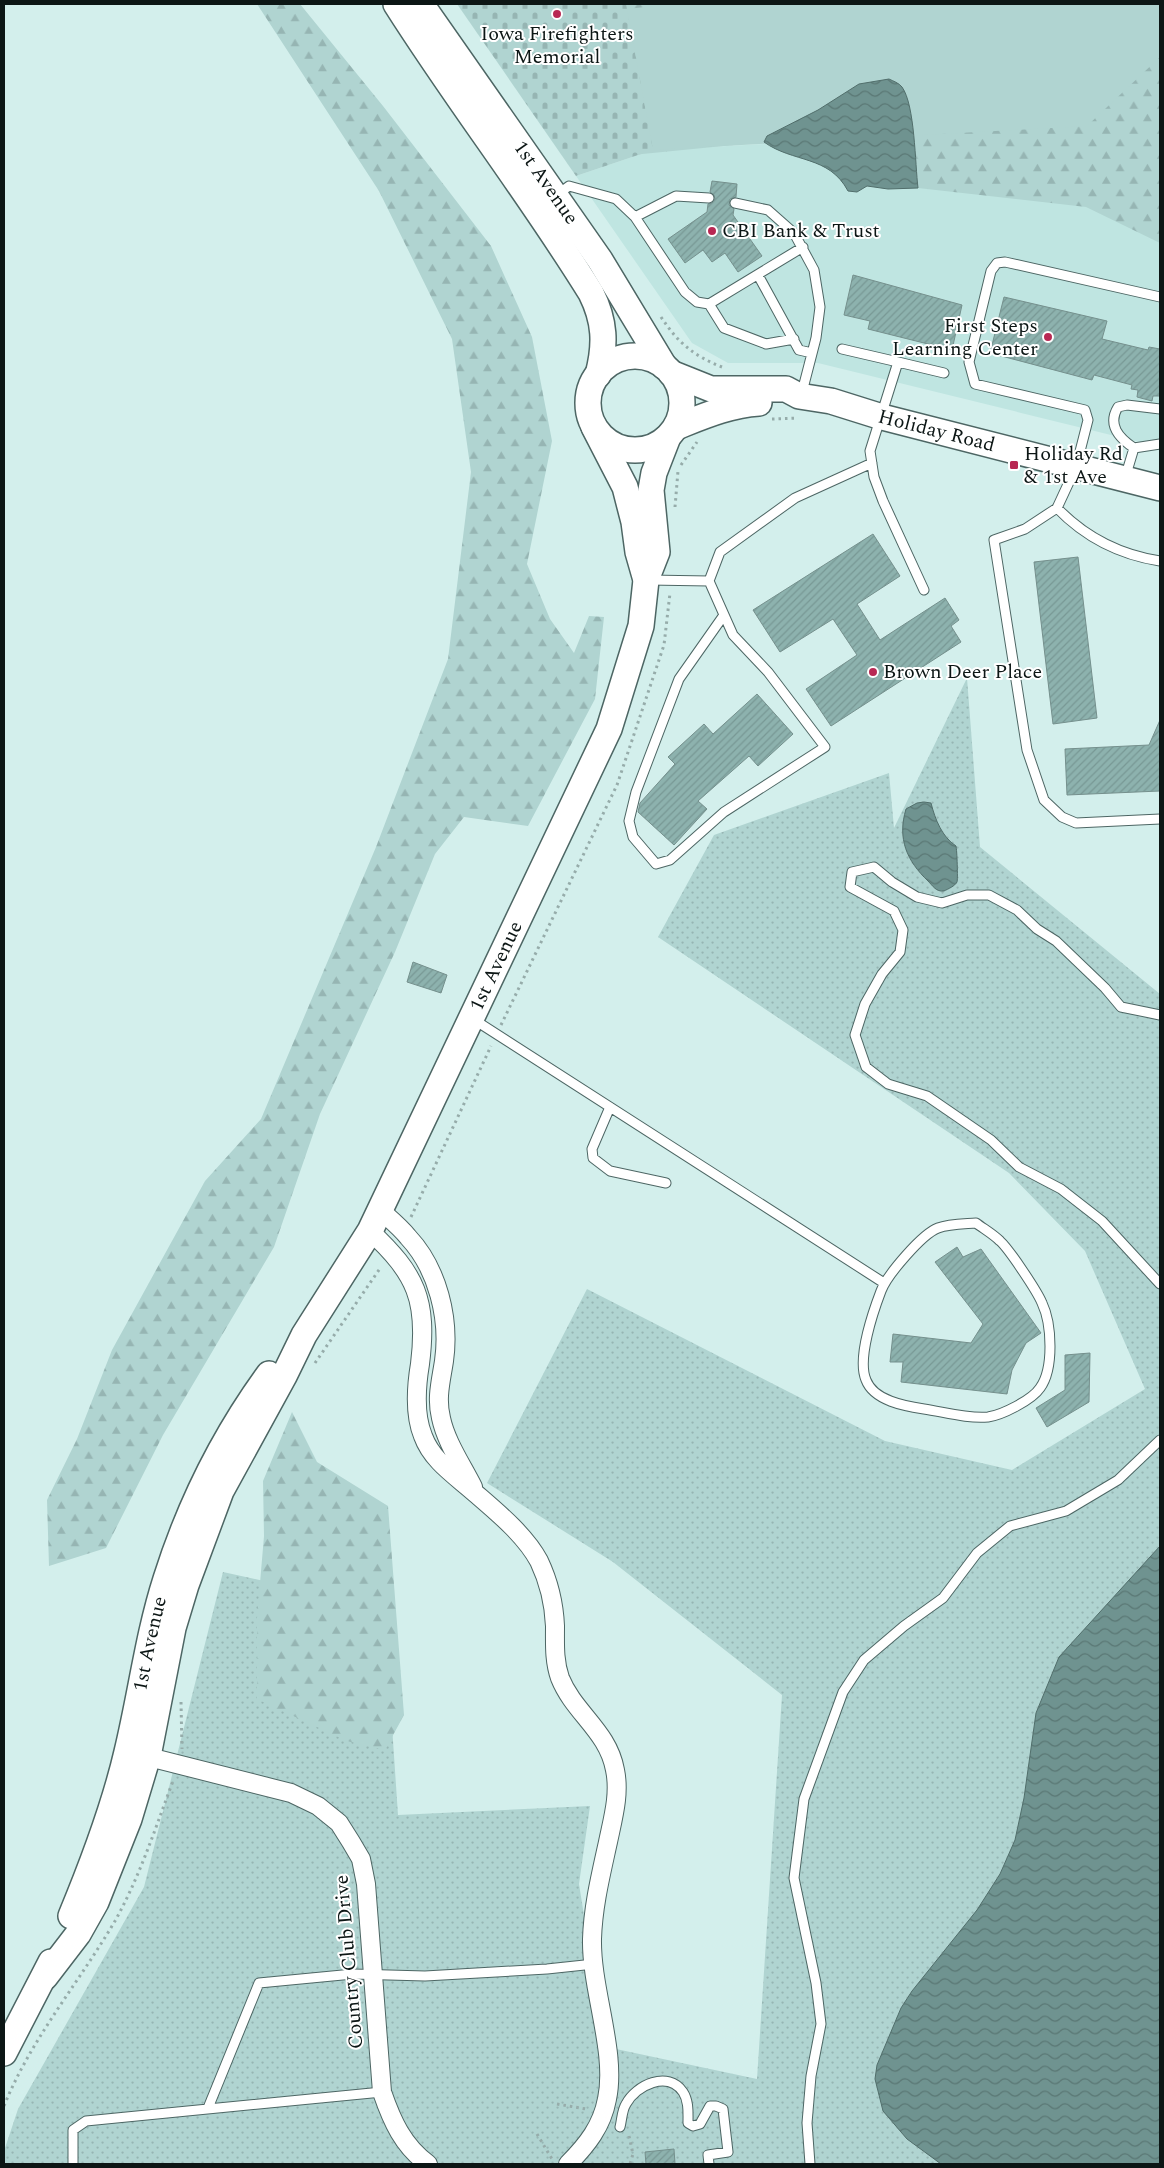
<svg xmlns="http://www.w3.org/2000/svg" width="1164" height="2168" viewBox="0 0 1164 2168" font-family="Spectral,serif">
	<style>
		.built { fill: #bfe5e1 }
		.grass { fill: url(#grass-dots) }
		.forest { fill: url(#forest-firs) }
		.cemetery { fill: url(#cemetery-stones) }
		.park { fill: #b0d4d1 }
		.water { fill: url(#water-waves); stroke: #516e6b }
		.building { fill: url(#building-hatch); stroke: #75908d }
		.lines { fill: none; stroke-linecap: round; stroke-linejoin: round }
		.lane-casing { stroke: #4d6664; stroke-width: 11 }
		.street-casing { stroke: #4d6664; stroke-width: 20 }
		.secondary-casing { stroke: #4d6664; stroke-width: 28 }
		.path { stroke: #96acaa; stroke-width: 3; stroke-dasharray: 2.5 4; stroke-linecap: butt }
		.lane { stroke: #fff; stroke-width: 9 }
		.street { stroke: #fff; stroke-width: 18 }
		.secondary { stroke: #fff; stroke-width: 25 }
		.poi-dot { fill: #b82853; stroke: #fff; stroke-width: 2 }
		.labels { text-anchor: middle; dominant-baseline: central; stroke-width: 4; stroke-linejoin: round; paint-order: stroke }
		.poi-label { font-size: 20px; fill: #0c1615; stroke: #fff; text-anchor: start }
		.street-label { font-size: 20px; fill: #0c1615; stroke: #fff }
	</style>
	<defs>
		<pattern id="grass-dots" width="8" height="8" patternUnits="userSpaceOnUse" patternTransform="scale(1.25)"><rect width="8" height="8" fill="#b0d4d1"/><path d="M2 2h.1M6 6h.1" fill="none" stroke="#96b5b3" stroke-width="1.8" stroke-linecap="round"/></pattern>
		<pattern id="forest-firs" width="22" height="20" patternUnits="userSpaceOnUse" patternTransform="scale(1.25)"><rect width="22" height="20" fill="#b0d4d1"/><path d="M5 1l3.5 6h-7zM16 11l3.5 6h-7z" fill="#96b5b3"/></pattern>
		<pattern id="cemetery-stones" width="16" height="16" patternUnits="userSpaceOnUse" patternTransform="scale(1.25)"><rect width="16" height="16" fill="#b0d4d1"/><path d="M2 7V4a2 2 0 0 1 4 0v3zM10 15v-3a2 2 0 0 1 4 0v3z" fill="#96b5b3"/></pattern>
		<pattern id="water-waves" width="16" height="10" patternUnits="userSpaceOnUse" patternTransform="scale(1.25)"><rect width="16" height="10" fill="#6f9390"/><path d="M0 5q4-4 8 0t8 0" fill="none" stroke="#5a7774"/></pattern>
		<pattern id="building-hatch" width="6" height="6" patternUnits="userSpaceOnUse" patternTransform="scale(1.25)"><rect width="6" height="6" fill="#8db2ae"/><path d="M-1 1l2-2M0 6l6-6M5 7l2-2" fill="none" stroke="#789895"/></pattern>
	</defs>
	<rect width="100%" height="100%" fill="#d3efec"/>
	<path class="built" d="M 1160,123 L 1160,447 L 818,363 L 728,363 L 692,343 L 576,176 L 653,150 Z"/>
	<path class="grass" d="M 967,678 L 980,847 L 1160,994 L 1160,2164 L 4,2164 L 4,2151 L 18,2109 L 144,1887 L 223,1572 L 264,1581 L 383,1592 L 398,1815 L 590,1806 L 579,1884 L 597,1997 L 616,2049 L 757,2079 L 782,1695 L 613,1562 L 487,1483 L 587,1289 L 885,1441 L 1012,1470 L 1145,1389 L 1085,1251 L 1009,1173 L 658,937 L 714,835 L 889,773 L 894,828 Z"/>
	<path class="forest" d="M 257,4 L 300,4 L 383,106 L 491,246 L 532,337 L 552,441 L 527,564 L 550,619 L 574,653 L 589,616 L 604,617 L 595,699 L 528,826 L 464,817 L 435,854 L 395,952 L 320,1114 L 274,1247 L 163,1435 L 106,1548 L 49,1566 L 47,1500 L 77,1439 L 112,1350 L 205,1181 L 261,1119 L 376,847 L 448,659 L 471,472 L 452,339 L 379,191 Z
		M 581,4 L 1160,4 L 1160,243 L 1086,207 L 918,188 L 912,131 L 764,142 L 612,157 Z
		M 292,1412 L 317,1462 L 388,1506 L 404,1715 L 385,1750 L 347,1741 L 257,1699 L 257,1618 L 264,1536 L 263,1481 Z"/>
	<path class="cemetery" d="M 457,4 L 626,4 L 653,150 L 576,176 Z"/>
	<path class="park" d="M 671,4 L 1160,4 L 1160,57 L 1087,126 L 653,150 L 627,9 Z"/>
	<path class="water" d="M 889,79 C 893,81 899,83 902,87 C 915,105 915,164 918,188 L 888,189 L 867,186 L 857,192 L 848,191 C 829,155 793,163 764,142 L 767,136 L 818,110 L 859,84 Z
		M 924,802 L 931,803 C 935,819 942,837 956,846 C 957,850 958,880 957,882 C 955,886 948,889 944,891 C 936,892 933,886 928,881 C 907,861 897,839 906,809 L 917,803 Z
		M 1160,1546 L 1160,2164 L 941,2164 L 907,2139 L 883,2111 L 875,2079 L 877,2065 L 901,2008 L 912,1991 L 977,1910 L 1000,1874 L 1015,1840 L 1024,1798 L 1036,1713 L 1059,1657 Z"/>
	<path class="building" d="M 712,181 L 737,184 L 736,197 L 730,199 L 729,205 L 734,209 L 733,215 L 762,256 L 738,272 L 725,253 L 712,262 L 703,250 L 685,263 L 668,239 L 707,212 L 708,204 L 712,203 L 715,199 L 714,195 L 710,192 Z
		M 853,275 L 962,305 L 952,350 L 868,329 L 870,321 L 844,315 Z
		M 1004,297 L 1107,321 L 1102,339 L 1148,350 L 1149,347 L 1160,349 L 1160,396 L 1153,396 L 1152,401 L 1137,397 L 1138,390 L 1131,389 L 1132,385 L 1094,375 L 1092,380 L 990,353 Z
		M 873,534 L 900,576 L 857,604 L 880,640 L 945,598 L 959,620 L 951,626 L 961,642 L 831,726 L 806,689 L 857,655 L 833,619 L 780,652 L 753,610 Z
		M 1078,557 L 1097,718 L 1053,724 L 1034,562 Z
		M 757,694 L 793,734 L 758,766 L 749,756 L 698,801 L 707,809 L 674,845 L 638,812 L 640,803 L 675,764 L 668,757 L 704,724 L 713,734 Z
		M 1160,720 L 1160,791 L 1067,795 L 1065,749 L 1149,745 Z
		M 413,962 L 447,975 L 441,993 L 407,982 Z
		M 957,1247 L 963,1257 L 981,1249 L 1041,1333 L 1026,1343 L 1012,1370 L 1007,1394 L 901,1382 L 903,1362 L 890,1362 L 893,1334 L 971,1343 L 983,1324 L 935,1262 Z
		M 1090,1353 L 1089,1402 L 1047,1427 L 1036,1408 L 1065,1390 L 1065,1355 Z
		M 674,2149 L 675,2164 L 646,2164 L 645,2152 Z"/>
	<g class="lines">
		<defs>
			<path id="lane" d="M 557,195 L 569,186 L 616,199 L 635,217 L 685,292 L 697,302 L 709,304 L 803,247
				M 735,203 L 768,210 L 794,233 L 814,270 L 820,307 L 816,338 L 801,396
				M 635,217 L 676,196 L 709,198
				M 758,275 L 799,350 L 812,353
				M 1160,297 L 1005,262 L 997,263 L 991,271 L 969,362 L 975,384 L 1085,410 L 1088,420 L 1076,467 L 1057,508 L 1025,529 L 994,540 L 1027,750 L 1044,800 L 1062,817 L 1076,823 L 1160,819
				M 709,304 L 724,328 L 766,344 L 794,339
				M 842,349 L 898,362 L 870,451 L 874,477 L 883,501 L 924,590
				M 898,362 L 944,373
				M 1134,448 C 1119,438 1107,425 1118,407 L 1127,405 L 1160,409
				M 1125,478 L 1134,448 L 1160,444
				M 1057,508 C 1085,537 1121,555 1160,561
				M 649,580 L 709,581
				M 724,615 L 679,679 L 636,792 L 629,821 L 633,837 L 656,864 L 670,860 L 724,812 L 825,747 L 768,672 L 733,635 L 709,581 L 720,552 L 795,498 L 872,463
				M 1160,1015 L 1121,1007 L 1105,988 L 1056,941 L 1037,929 L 1017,910 L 989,895 L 967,895 L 942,903 L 917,897 L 892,882 L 874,867 L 852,872 L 850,887 L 894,911 L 903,930 L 900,952 L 882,974 L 865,1004 L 855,1035 L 866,1067 L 888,1084 L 927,1096 L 991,1140 L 1019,1167 L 1061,1189 L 1102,1221 L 1160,1284
				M 473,1019 L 884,1283
				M 610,1107 L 592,1149 L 593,1158 L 610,1171 L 666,1183
				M 976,1223 C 984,1229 993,1234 1000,1241 C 1009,1249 1037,1291 1042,1303 C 1052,1324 1054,1369 1040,1388 C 1032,1400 1002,1415 988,1417 C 968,1419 944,1412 924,1409 C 905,1406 874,1401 866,1380 C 857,1359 873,1312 881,1291 C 887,1275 922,1234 938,1228 C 949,1224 964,1224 976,1223 Z
				M 208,2108 L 259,1983 L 353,1974 L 425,1976 L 547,1969 L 594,1964
				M 620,2127 C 622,2119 622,2110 626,2104 C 636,2085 668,2070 683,2092 C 689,2101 688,2113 688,2123 L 693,2126 L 700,2124 L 710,2106 L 716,2106 L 723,2109 L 728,2152 L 708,2155 L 709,2164
				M 73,2164 L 73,2130 L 86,2121 L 382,2092
				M 810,2164 L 807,2123 L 811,2076 L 821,2024 L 816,1983 L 794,1878 L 804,1799 L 843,1692 L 864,1660 L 904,1626 L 943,1598 L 977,1553 L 1010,1526 L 1066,1511 L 1118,1480 L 1160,1440"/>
			<path id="street" d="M 380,1210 C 390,1219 400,1227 408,1237 C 438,1269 450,1319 444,1361 C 441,1381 436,1398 441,1418 C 446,1442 462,1465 473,1487
				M 370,1231 C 416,1274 428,1300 420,1364 C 416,1388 414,1414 423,1436 C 432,1461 456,1476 475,1493 C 497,1512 525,1535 539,1561 C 549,1582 554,1603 555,1626 C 555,1644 554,1661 560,1678 C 574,1713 608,1731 615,1770 C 620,1794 613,1818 608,1842 C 601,1874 593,1906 592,1939 C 591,1990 617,2052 607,2099 C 602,2126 587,2145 568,2164
				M 137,1754 L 291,1793 L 318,1806 L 339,1823 L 351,1842 L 361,1859 L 366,1884 L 382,2092 C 392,2121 403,2146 428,2164"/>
			<g id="secondary">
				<path d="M 396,4 C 458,102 530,194 591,293 C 605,321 606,344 598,375"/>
				<path id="s1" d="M 421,4 L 600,260 L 664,366"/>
				<circle cx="635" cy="403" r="47"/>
				<path id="s2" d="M 671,373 L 711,389 L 786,389 L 799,396 L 831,401 L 882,417 L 1160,488"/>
				<path d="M 676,427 C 704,416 729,405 759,403"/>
				<path d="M 646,580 L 657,552 L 651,490 L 654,473 L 668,437"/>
				<path id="s3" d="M 71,1916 C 93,1863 114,1808 127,1752 C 141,1694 148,1635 166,1579 C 190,1503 223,1437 269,1374"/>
				<path id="s4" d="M 45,1977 L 78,1934 L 96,1902 L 129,1819 L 148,1756 L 173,1628 L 186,1585 L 221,1491 L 284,1376 L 304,1335 L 370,1231 L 380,1210 L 609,729 L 641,626 L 646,580 L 638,552 L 634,522 L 625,487 L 594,427"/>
				<path d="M 4,2053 L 51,1962"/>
			</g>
		</defs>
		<use href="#lane" class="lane-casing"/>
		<use href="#street" class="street-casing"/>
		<use href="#secondary" class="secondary-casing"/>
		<path class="path" d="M 661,317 C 678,343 694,356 722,367
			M 772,419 L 798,418
			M 681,465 L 697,442
			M 675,507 L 678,471
			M 501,1025 L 617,785 L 664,645 L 670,593
			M 411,1217 L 491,1046
			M 315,1363 L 381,1267
			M 181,1702 L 182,1749
			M 557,2104 L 586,2109
			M 4,2106 C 31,2039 78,1984 115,1921 C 140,1876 155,1829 173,1781
			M 537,2134 L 552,2159
			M 629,2136 L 633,2154 L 630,2164"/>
		<use href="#lane" class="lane"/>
		<use href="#street" class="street"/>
		<use href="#secondary" class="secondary"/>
	</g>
	<g class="poi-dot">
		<circle cx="557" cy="14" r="5"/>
		<circle cx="712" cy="231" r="5"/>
		<circle cx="1048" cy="337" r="5"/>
		<rect x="1009" y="460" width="10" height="10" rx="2.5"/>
		<circle cx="873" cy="672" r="5"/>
	</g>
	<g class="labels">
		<g class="poi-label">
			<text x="557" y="34" text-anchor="middle">Iowa Firefighters<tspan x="557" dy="23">Memorial</tspan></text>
			<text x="722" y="231">CBI Bank &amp; Trust</text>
			<text x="1038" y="326" text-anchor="end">First Steps<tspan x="1038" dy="23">Learning Center</tspan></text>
			<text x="1024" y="454">Holiday Rd<tspan x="1024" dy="23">&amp; 1st Ave</tspan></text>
			<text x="883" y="672">Brown Deer Place</text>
		</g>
		<g class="street-label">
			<text stroke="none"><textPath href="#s1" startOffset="218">1st Avenue</textPath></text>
			<text stroke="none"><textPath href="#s2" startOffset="275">Holiday Road</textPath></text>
			<text stroke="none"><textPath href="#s4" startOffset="1115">1st Avenue</textPath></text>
			<text stroke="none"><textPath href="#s3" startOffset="284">1st Avenue</textPath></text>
			<text transform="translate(349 1962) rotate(-95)">Country Club Drive</text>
		</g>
	</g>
	<rect width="1164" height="2168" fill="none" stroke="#0c1615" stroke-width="10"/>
</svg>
